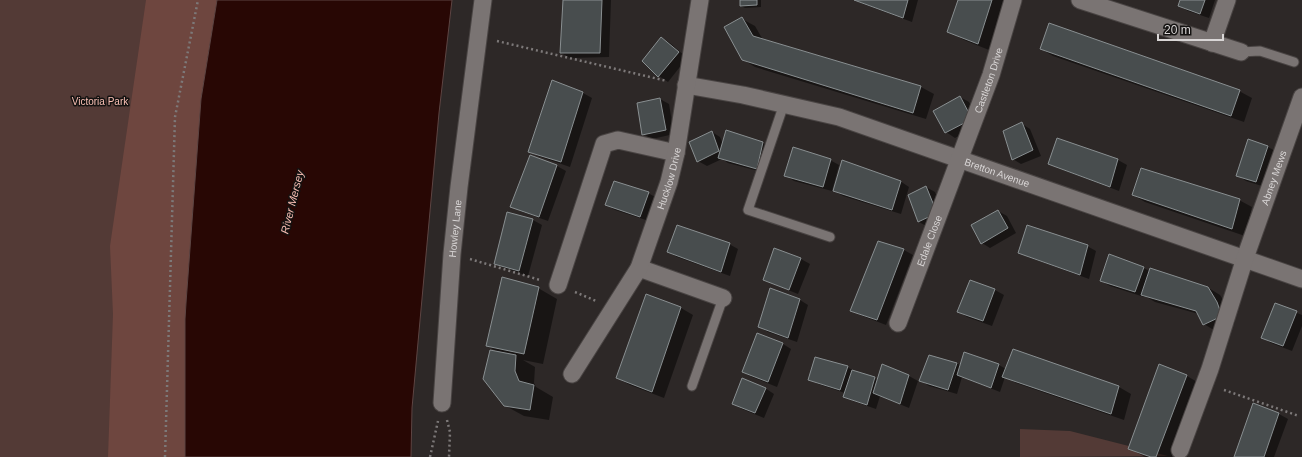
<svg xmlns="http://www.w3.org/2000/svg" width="1302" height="457" viewBox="0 0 1302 457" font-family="Arial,sans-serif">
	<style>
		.green { fill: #533a36 }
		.forest { fill: #6e463f }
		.water { fill: #280704; stroke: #5d4543 }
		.shadow { fill: #0007 }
		.building { fill: #484d4e; stroke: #898f91 }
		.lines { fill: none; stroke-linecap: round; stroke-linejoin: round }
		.service-casing { stroke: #494443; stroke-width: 11 }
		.minor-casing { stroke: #494443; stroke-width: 19 }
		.path { stroke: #7d7979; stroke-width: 2.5; stroke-dasharray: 2 3; stroke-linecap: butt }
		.service { stroke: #7a7473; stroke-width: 9 }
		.minor { stroke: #7a7473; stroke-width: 17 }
		.labels { text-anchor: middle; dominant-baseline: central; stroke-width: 3; stroke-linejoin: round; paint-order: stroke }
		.street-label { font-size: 10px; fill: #d9d6d6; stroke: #141211 }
		.park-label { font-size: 10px; fill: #fac0b5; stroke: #141211 }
		.water-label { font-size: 11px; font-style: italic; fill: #f6bbb1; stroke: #141211 }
	</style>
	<rect width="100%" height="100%" fill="#2d2827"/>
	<path class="green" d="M 0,0 L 217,0 L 201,99 L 185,457 L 0,457 Z
		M 1020,429 L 1070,431 L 1168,456 L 1020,457 Z"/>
	<path class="forest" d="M 146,0 L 217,0 L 201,99 L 186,303 L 185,319 L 185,457 L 108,457 L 113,314 L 110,246 Z"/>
	<path class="water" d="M 217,0 L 452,0 L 439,113 L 412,408 L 411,457 L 185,457 L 185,319 L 186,303 L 201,99 Z"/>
	<path class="shadow" d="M 564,0 L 611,0 L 609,57 L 570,58 L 561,53 Z
		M 741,0 L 761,0 L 761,7 L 745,8 L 741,6 Z
		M 855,0 L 918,0 L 912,22 L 863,4 Z
		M 959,0 L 1010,0 L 994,52 L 964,40 L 948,31 Z
		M 1181,0 L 1215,0 L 1209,18 L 1188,11 L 1179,6 Z
		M 742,19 L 755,26 L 763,40 L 921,87 L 934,94 L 926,119 L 755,67 L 742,59 Z
		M 662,38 L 670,43 L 687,58 L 668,82 L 659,76 L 643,61 Z
		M 1041,49 L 1239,91 L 1252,98 L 1244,122 L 1053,56 Z
		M 583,93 L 592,98 L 570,167 L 538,156 L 529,151 Z
		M 960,97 L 969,102 L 980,124 L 955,138 L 946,132 Z
		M 660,99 L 669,104 L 674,134 L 652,139 L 643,134 Z
		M 1022,124 L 1030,129 L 1041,156 L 1021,164 L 1013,159 Z
		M 712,132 L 720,137 L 723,144 L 763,143 L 772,148 L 766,173 L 728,163 L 722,159 L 707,166 L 698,161 Z
		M 1058,139 L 1118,160 L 1127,165 L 1119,191 L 1058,168 L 1049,163 Z
		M 1248,140 L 1268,147 L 1277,152 L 1265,187 L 1246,181 L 1237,175 Z
		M 530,156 L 557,166 L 566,171 L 548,221 L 520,211 L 511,206 Z
		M 830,160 L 839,165 L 832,191 L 794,181 L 785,175 Z
		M 900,181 L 909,187 L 901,214 L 843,196 L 834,191 Z
		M 926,187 L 935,192 L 945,218 L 928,227 L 919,222 L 909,196 Z
		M 648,193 L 657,198 L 649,221 L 615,210 L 606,205 Z
		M 1133,195 L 1239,200 L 1252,207 L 1245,236 L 1145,202 Z
		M 998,211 L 1007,216 L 1016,233 L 990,248 L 982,243 Z
		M 508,213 L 533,220 L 542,225 L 528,276 L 504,268 L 495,263 Z
		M 879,242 L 904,250 L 913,255 L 886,325 L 860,315 L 852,310 Z
		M 729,244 L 738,249 L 730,276 L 677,257 L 668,252 Z
		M 1087,246 L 1096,251 L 1089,279 L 1028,257 L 1019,252 Z
		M 775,249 L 801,259 L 810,264 L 798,294 L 773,284 L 765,279 Z
		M 1143,268 L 1150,271 L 1207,287 L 1220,295 L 1230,310 L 1235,323 L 1217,332 L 1204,324 L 1199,314 L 1155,302 L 1145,296 L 1144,297 L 1110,286 L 1101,281 Z
		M 971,281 L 995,290 L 1004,295 L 992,326 L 967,317 L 959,312 Z
		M 538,288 L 557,299 L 543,364 L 523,360 L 535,367 L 534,383 L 536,387 L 553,397 L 549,420 L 524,416 L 504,405 L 499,353 L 488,346 Z
		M 800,300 L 808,305 L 797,342 L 768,332 L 759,327 Z
		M 1275,304 L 1302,315 L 1302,326 L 1292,351 L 1271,343 L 1262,337 Z
		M 681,308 L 693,315 L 664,398 L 630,385 L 617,378 Z
		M 757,334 L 783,344 L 791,349 L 777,387 L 752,377 L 743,372 Z
		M 957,363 L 961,366 L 999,365 L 1006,369 L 1119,387 L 1131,394 L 1124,420 L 1016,383 L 1005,377 L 1000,392 L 962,377 L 957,394 L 929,386 L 920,380 Z
		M 883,365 L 909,376 L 918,381 L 909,408 L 880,396 L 876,409 L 853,401 L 844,396 L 845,393 L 818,384 L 809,379 L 847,367 L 856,372 L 878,380 Z
		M 1187,376 L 1199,383 L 1172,457 L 1145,457 L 1130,449 Z
		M 765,388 L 774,394 L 764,418 L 742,409 L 733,404 Z
		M 1254,404 L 1279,414 L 1288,419 L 1274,457 L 1235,457 Z"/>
	<path class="building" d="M 563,0 L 602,0 L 600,53 L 560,53 Z
		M 740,0 L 757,0 L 757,5 L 740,6 Z
		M 854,0 L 908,0 L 903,18 Z
		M 958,0 L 992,0 L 978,44 L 947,32 Z
		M 1180,0 L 1205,0 L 1200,14 L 1178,6 Z
		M 742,17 L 753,36 L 921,86 L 913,113 L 742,60 L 724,27 Z
		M 1049,23 L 1240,90 L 1231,116 L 1040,49 Z
		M 661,37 L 679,52 L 658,77 L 642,61 Z
		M 552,80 L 583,92 L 561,162 L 528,152 Z
		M 960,96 L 972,119 L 945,133 L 933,111 Z
		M 660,98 L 666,130 L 642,135 L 637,103 Z
		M 1022,122 L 1033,150 L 1012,160 L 1003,131 Z
		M 726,130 L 763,142 L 757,169 L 718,158 Z
		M 712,131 L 719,151 L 697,162 L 689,142 Z
		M 1057,138 L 1118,159 L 1110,187 L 1048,164 Z
		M 1248,139 L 1268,146 L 1256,182 L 1236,176 Z
		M 793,147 L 831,159 L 823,187 L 784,176 Z
		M 530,155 L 557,165 L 539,217 L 510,207 Z
		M 842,160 L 901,181 L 892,210 L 833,191 Z
		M 1141,168 L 1240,199 L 1232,229 L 1132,195 Z
		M 614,181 L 649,192 L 640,217 L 605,205 Z
		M 926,186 L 937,213 L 918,222 L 908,195 Z
		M 998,210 L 1008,228 L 981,244 L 971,225 Z
		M 507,212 L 533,219 L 519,271 L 494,264 Z
		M 677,225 L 730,243 L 721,272 L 667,252 Z
		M 1027,225 L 1088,245 L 1080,275 L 1018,253 Z
		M 878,241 L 904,249 L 877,320 L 850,311 Z
		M 774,248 L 801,258 L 789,290 L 763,280 Z
		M 1109,254 L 1144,267 L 1135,292 L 1100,281 Z
		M 1150,268 L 1208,287 L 1217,302 L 1222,316 L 1203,325 L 1196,311 L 1141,295 Z
		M 502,277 L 539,287 L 524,354 L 486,346 Z
		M 970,280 L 995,289 L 983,321 L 957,312 Z
		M 770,288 L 800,299 L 788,338 L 758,327 Z
		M 646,294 L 681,307 L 652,392 L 616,378 Z
		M 1275,303 L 1297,311 L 1283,346 L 1261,338 Z
		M 757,333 L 783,343 L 768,382 L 742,372 Z
		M 1013,349 L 1119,386 L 1111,414 L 1002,377 Z
		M 490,350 L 516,355 L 515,371 L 519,381 L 534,385 L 530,410 L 504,406 L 483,379 Z
		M 964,352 L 999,364 L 991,388 L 957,375 Z
		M 929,355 L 957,363 L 948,390 L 919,381 Z
		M 815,357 L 848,366 L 840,390 L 808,380 Z
		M 882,364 L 909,375 L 900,404 L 873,393 Z
		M 1159,364 L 1187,375 L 1156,457 L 1151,457 L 1128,449 Z
		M 852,370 L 875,377 L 867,405 L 843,397 Z
		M 742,378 L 766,388 L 755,413 L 732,404 Z
		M 1253,403 L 1279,413 L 1264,457 L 1234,457 Z"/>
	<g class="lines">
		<defs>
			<path id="service" d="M 1241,52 L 1260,51 L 1294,62
				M 784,104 L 748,210 L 830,237
				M 692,386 L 723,298"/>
			<g id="minor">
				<path d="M 1080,0 L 1241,52"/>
				<path d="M 1212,43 L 1227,0"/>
				<path id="s1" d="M 686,85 L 743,95 L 839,117 L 1302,279"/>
				<path d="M 639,268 L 723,298"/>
				<path d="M 558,285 L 604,144 L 618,140 L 676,153"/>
				<path id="s2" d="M 898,323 L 991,75 L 1013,0"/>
				<path id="s3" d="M 572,374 L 639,268 L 669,182 L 676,153 L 700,0"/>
				<path id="s4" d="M 442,403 L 452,254 L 459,187 L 483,0"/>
				<path id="s5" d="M 1180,450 L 1210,369 L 1245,258 L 1302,97"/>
			</g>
		</defs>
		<use href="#service" class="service-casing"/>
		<use href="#minor" class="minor-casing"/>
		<path class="path" d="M 497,41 L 667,81
			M 470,259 L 540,280
			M 575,292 L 596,301
			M 1224,390 L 1299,416
			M 447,420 L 450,432 L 449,457
			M 165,457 L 175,117 L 198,0
			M 430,457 L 438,421"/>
		<use href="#service" class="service"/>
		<use href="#minor" class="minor"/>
	</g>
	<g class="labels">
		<g class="street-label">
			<text stroke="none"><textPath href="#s2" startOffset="259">Castleton Drive</textPath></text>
			<text stroke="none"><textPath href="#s1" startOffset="324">Bretton Avenue</textPath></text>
			<text stroke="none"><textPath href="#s5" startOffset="288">Abney Mews</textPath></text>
			<text stroke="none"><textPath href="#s3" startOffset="220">Hucklow Drive</textPath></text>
			<text stroke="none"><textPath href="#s4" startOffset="175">Howley Lane</textPath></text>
			<text stroke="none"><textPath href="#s2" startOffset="88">Edale Close</textPath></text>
		</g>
		<g class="park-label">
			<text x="100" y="101">Victoria Park</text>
		</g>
		<g class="water-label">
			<text transform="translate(292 202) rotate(-76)">River Mersey</text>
		</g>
	</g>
	<path d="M1158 34v6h65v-6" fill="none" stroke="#d9d6d6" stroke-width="2"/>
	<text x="1164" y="34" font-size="12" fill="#d9d6d6" stroke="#141211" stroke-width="3" paint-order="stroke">20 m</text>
</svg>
